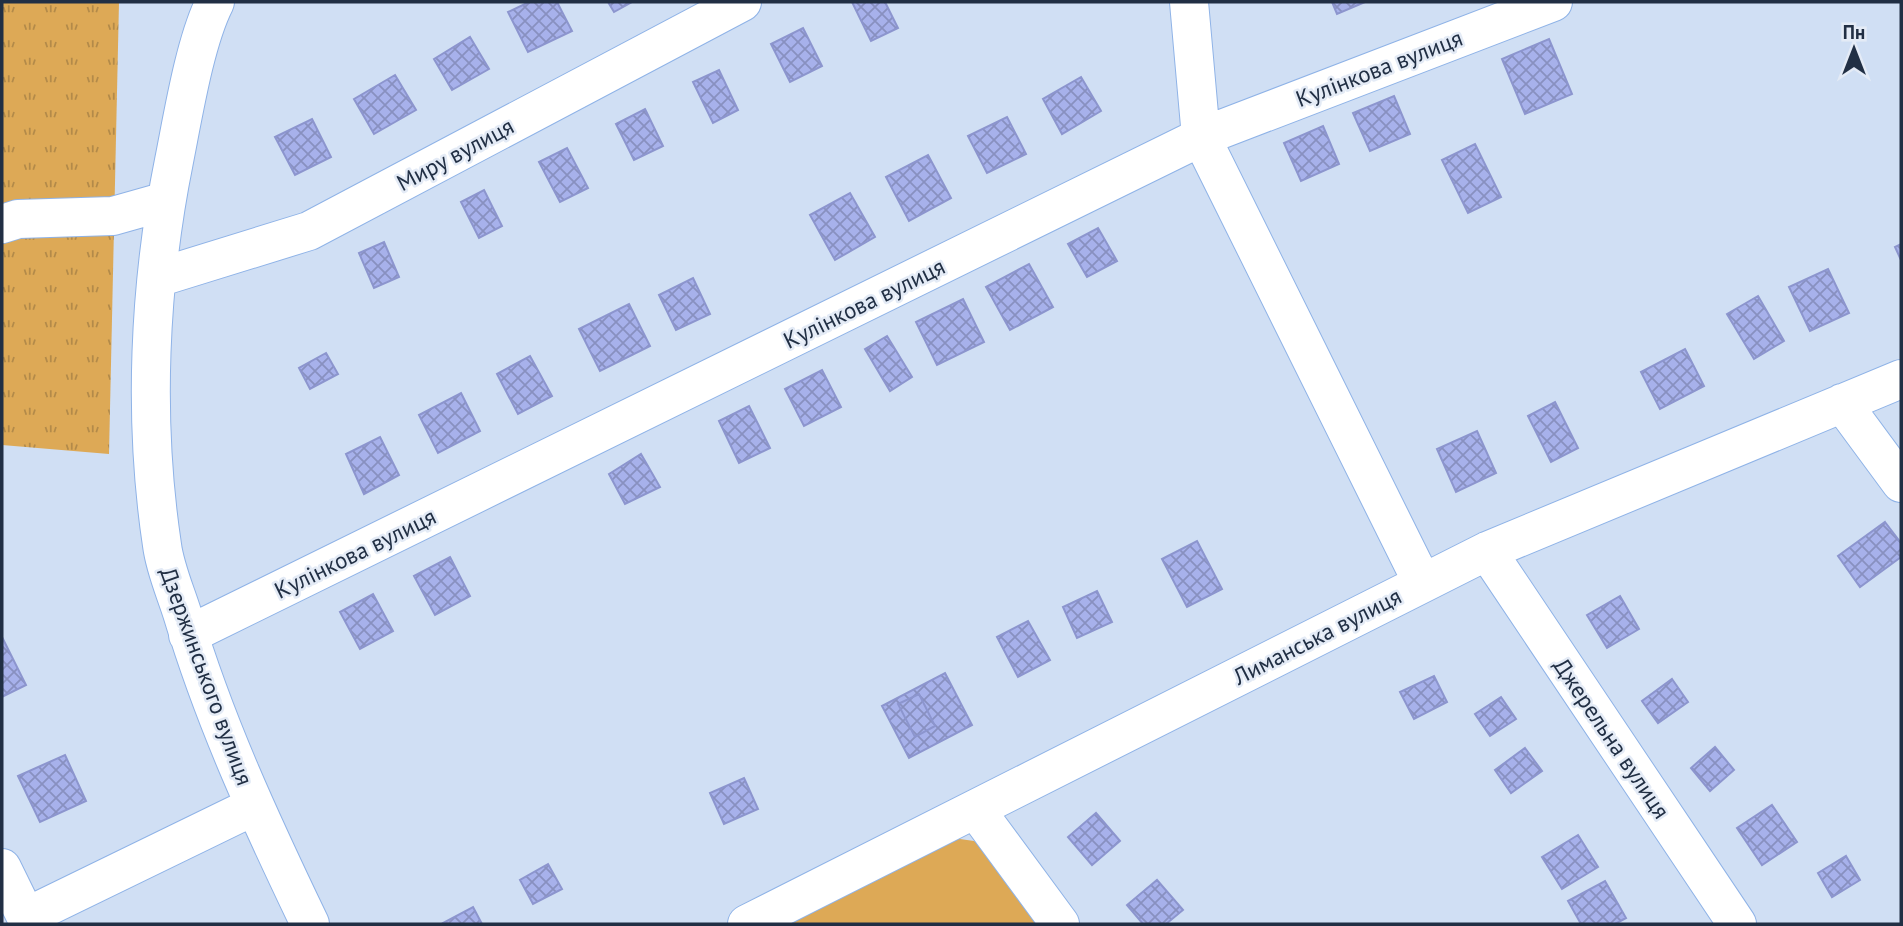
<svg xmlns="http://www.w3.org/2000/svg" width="1903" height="926" viewBox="0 0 1903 926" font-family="'PT Sans',sans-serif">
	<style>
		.grass { fill: #dda956 }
		.park { fill: url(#park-tufts) }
		.building { fill: url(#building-cross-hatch); stroke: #8c95ce; stroke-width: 2 }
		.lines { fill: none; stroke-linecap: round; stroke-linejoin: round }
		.minor-casing { stroke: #8fb3e7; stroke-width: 40 }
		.minor { stroke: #fff; stroke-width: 38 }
		.labels { text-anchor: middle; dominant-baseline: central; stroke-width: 5; stroke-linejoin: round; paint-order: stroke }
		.street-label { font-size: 23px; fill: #212f44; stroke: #e4ebf6 }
	</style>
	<defs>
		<pattern id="park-tufts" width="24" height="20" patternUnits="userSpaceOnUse" patternTransform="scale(1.75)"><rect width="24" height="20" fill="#dda956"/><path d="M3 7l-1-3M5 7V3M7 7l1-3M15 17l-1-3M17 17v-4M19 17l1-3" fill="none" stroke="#b38a49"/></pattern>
		<pattern id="building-cross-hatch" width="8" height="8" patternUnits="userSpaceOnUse" patternTransform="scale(1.75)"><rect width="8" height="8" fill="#a7b1eb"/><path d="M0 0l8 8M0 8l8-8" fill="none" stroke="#8890c0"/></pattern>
	</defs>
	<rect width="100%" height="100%" fill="#d0dff4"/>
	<path class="grass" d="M 953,838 L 974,841 L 994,852 L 1046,924 L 772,924 Z"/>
	<path class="park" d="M 2,2 L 119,2 L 109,454 L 2,445 Z"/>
	<path class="building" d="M 529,2 L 557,2 L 572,31 L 528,52 L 508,12 Z
		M 608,2 L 632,2 L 614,12 Z
		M 852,2 L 885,2 L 898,28 L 871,41 Z
		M 1332,2 L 1365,2 L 1337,14 Z
		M 803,28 L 822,66 L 790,82 L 771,44 Z
		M 470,37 L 489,69 L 452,90 L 434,59 Z
		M 1549,39 L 1572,94 L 1525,114 L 1502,59 Z
		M 719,70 L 738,110 L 713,123 L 693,82 Z
		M 395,75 L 416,110 L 374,134 L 354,99 Z
		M 1081,77 L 1101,111 L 1062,134 L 1043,99 Z
		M 1394,96 L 1410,134 L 1370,151 L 1353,113 Z
		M 645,109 L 663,146 L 634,160 L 616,124 Z
		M 1007,117 L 1026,154 L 987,173 L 968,136 Z
		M 312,119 L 331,157 L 295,175 L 275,137 Z
		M 1323,126 L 1339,164 L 1301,181 L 1284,143 Z
		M 1475,144 L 1501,197 L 1468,213 L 1442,160 Z
		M 567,148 L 588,188 L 560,202 L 539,162 Z
		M 928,155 L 951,198 L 909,221 L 886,177 Z
		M 484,190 L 502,226 L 479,238 L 461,202 Z
		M 850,193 L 875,237 L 835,260 L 810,215 Z
		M 1098,228 L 1117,261 L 1087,277 L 1068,244 Z
		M 384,242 L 399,277 L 374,288 L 359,253 Z
		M 1901,244 L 1901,260 L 1895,247 Z
		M 1029,264 L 1053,307 L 1010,330 L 986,287 Z
		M 1828,269 L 1849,313 L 1810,331 L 1789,287 Z
		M 693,278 L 710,314 L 676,330 L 659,295 Z
		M 1758,296 L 1784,341 L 1754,359 L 1727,314 Z
		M 963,299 L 984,342 L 937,365 L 916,322 Z
		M 629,304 L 650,346 L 600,371 L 579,329 Z
		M 887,336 L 912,377 L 890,391 L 865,349 Z
		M 1685,349 L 1704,386 L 1660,409 L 1641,372 Z
		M 326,353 L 338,374 L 310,389 L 299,368 Z
		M 530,356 L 552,396 L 518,414 L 497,374 Z
		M 822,370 L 841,407 L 804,426 L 785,389 Z
		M 461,393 L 480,431 L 438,453 L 419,415 Z
		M 1555,402 L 1578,448 L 1551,462 L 1528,416 Z
		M 749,406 L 770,448 L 739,463 L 719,421 Z
		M 1477,431 L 1496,473 L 1456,492 L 1437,449 Z
		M 380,437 L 399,475 L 364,494 L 346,454 Z
		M 641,454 L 660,487 L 625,504 L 609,474 Z
		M 1885,522 L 1901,543 L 1901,557 L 1860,587 L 1838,556 Z
		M 1197,541 L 1222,589 L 1187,607 L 1162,559 Z
		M 450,557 L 470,596 L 435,615 L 414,576 Z
		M 1097,591 L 1112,622 L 1077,638 L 1063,607 Z
		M 373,594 L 393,631 L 360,649 L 340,612 Z
		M 1620,596 L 1639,629 L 1607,648 L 1587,615 Z
		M 1028,621 L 1050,660 L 1018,677 L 997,637 Z
		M 2,637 L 26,685 L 2,697 Z
		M 945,673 L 972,725 L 909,758 L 882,706 Z
		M 1434,676 L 1447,702 L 1414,719 L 1400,692 Z
		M 1672,679 L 1688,702 L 1658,723 L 1642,701 Z
		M 919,694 L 935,726 L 915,737 L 898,704 Z
		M 1501,697 L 1516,719 L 1490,736 L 1475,714 Z
		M 1715,747 L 1734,770 L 1710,791 L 1691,768 Z
		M 1525,748 L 1542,771 L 1511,793 L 1495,770 Z
		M 65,755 L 86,801 L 40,822 L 18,776 Z
		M 744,778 L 758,809 L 724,824 L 710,793 Z
		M 1772,805 L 1797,842 L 1762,865 L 1737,828 Z
		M 1096,813 L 1120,841 L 1092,865 L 1068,837 Z
		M 1578,835 L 1598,867 L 1562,889 L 1542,857 Z
		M 1846,856 L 1860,880 L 1832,897 L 1818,873 Z
		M 548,864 L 562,889 L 533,904 L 520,880 Z
		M 1157,880 L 1183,910 L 1166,924 L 1143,924 L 1127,905 Z
		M 1605,881 L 1626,918 L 1615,924 L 1581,924 L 1568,901 Z
		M 473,907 L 482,924 L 444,924 L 443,923 Z"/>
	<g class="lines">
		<defs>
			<path id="minor" d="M 215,2 C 195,41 183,116 174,161 C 149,285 143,419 162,545 C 165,569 176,593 183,616 C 215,723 262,824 310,924
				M 1189,2 L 1201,137 L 1422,582
				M 2,224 L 18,219 L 113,216 L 166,201
				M 157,278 L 309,231 L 742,2
				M 1842,403 L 1901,483
				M 1487,551 L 1737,924
				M 188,635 L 1201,137 L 1553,2
				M 976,810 L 1060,924
				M 2,868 L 26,917 L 254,806
				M 747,924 L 1487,551 L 1901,379"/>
		</defs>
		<use href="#minor" class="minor-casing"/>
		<use href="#minor" class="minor"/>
	</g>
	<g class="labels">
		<g class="street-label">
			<text transform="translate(1379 68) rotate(-21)">Кулінкова вулиця</text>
			<text transform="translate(455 154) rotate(-28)">Миру вулиця</text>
			<text transform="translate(864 303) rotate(-26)">Кулінкова вулиця</text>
			<text transform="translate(355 553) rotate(-26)">Кулінкова вулиця</text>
			<text transform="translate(1317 636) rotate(-27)">Лиманська вулиця</text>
			<text transform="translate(207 676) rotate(70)">Дзержинського вулиця</text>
			<text transform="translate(1612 738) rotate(56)">Джерельна вулиця</text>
		</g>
	</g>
	<rect width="1903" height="926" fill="none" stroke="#212f44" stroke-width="7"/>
	<g transform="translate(1854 49)" stroke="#e4ebf6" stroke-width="5" paint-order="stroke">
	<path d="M0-5L12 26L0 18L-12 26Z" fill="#212f44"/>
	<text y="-10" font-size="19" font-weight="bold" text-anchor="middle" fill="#212f44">Пн</text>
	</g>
</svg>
